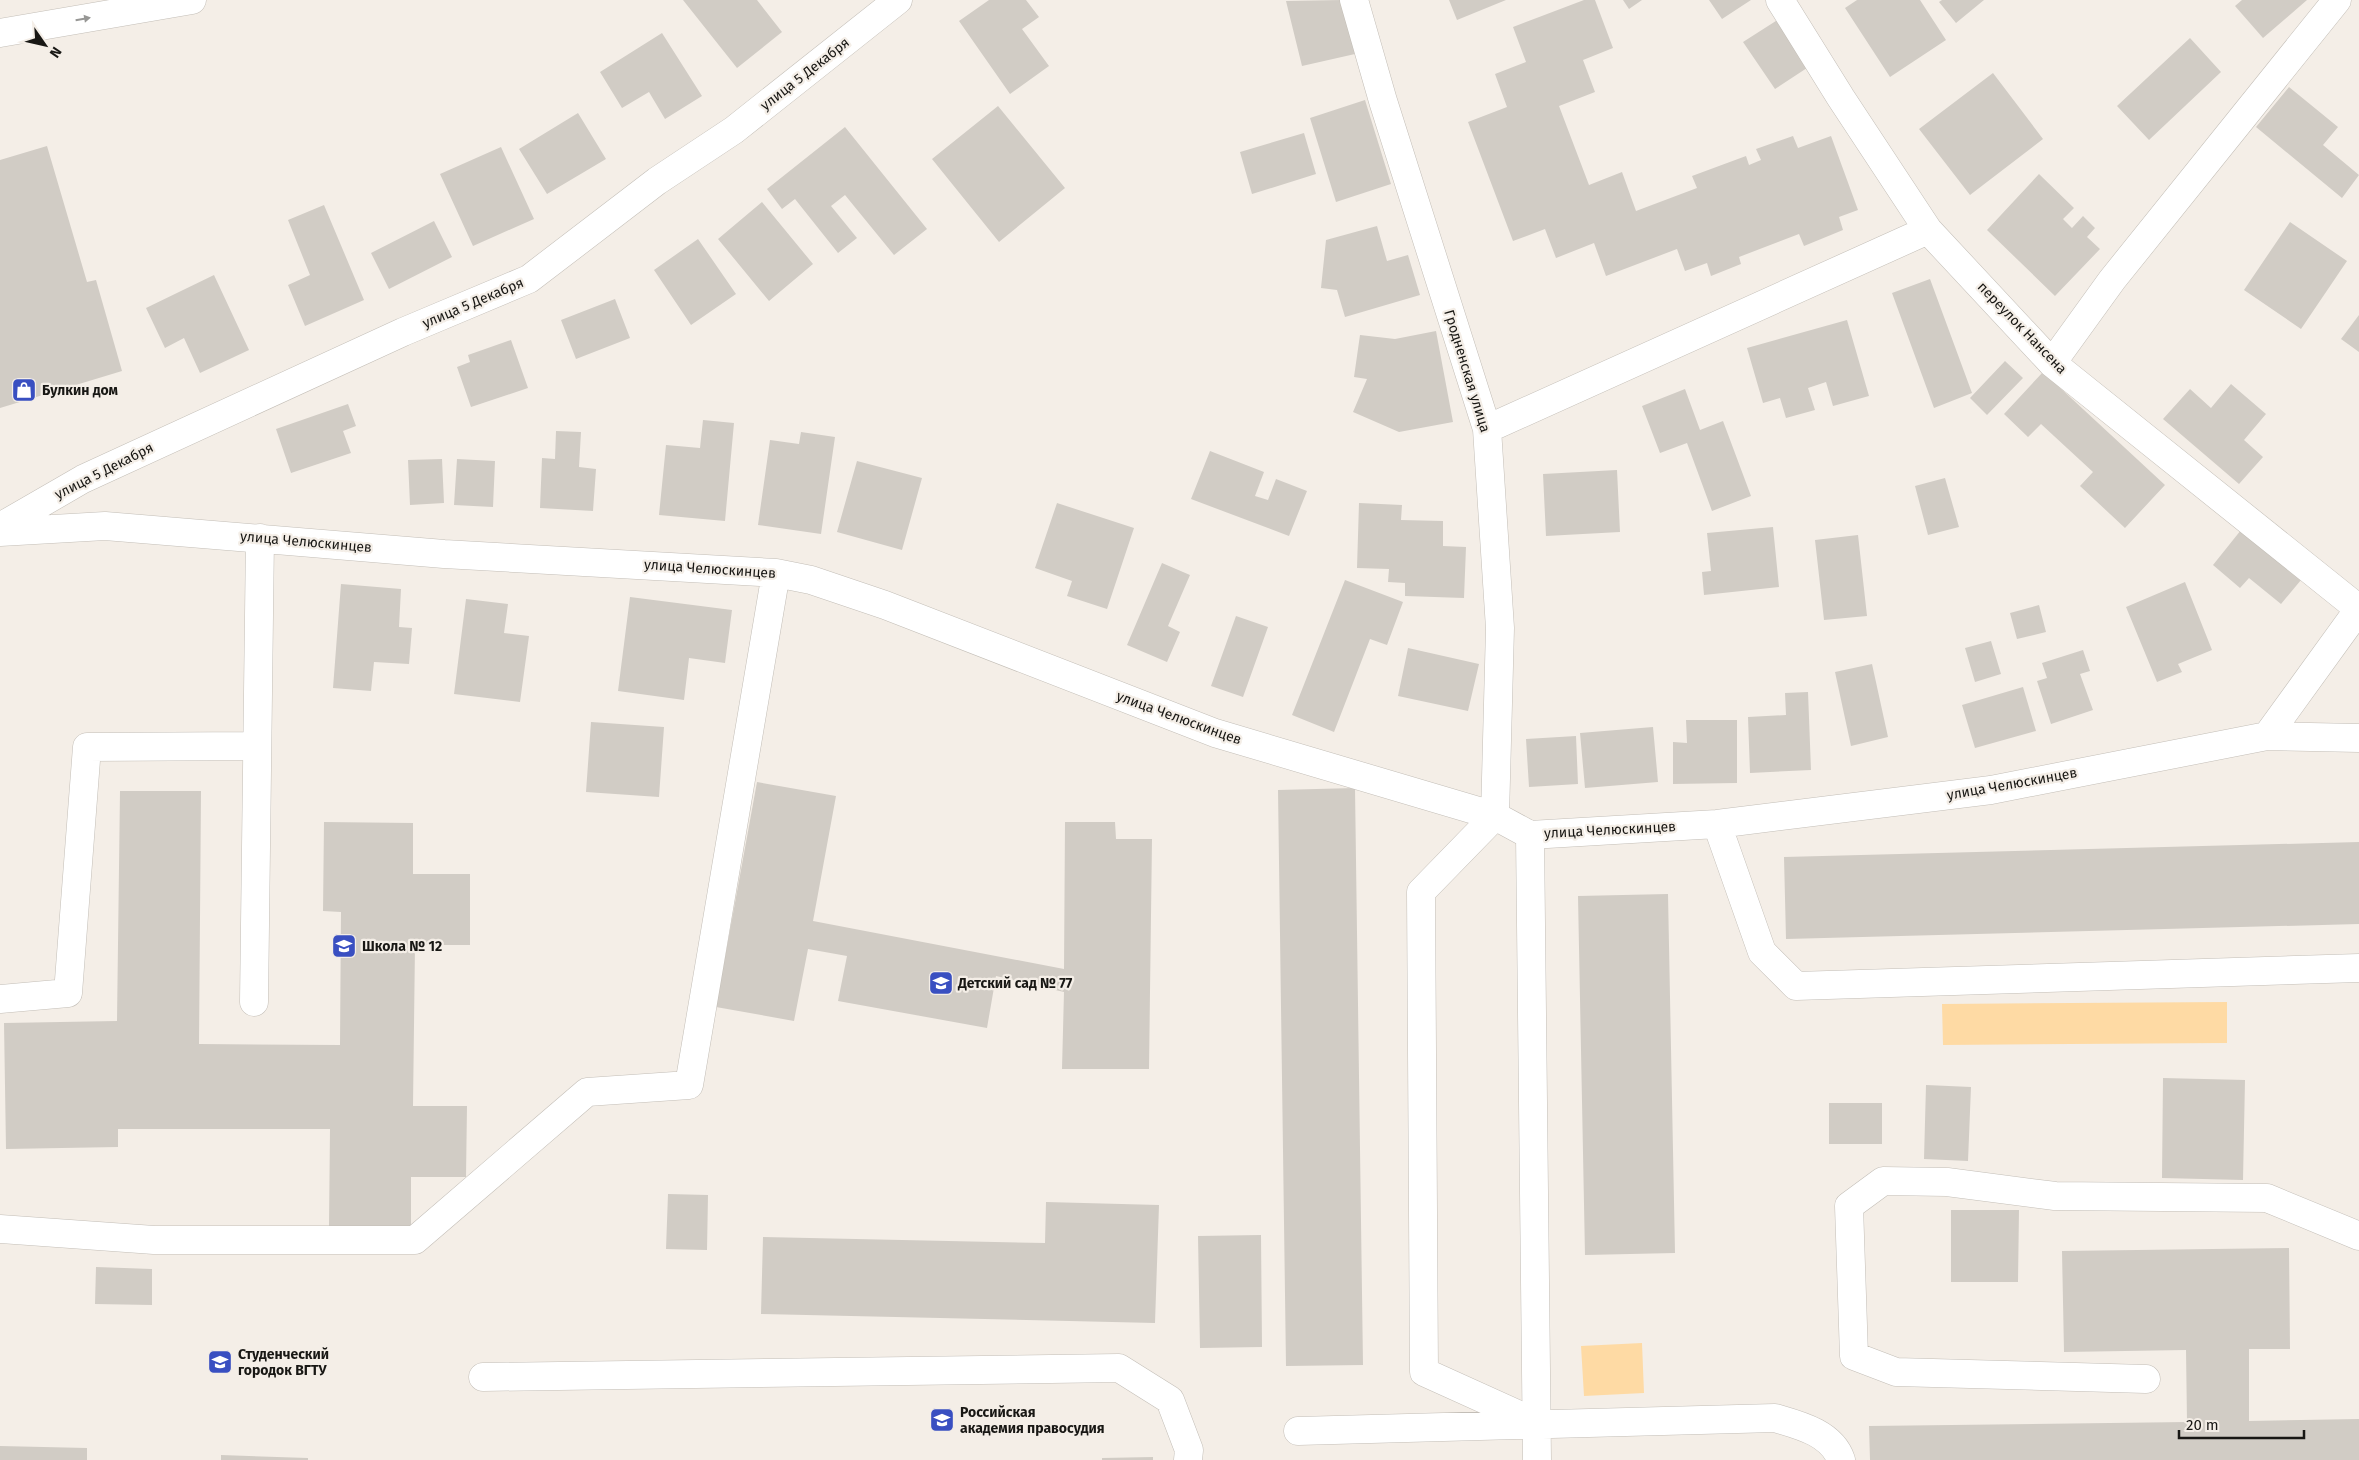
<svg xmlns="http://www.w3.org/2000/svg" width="2359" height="1460" viewBox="0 0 2359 1460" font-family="'Fira Sans',sans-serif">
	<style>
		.green { fill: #fedaa4 }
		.building { fill: #d1ccc5 }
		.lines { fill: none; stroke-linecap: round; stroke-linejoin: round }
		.minor-casing { stroke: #c3beb7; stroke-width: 29 }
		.minor { stroke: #fff; stroke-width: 28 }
		.oneway { fill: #979795 }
		.labels { text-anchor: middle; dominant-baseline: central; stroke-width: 4.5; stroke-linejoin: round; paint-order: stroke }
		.street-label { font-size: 14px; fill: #181714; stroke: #f4eee7 }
		.poi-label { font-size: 14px; font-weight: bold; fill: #181714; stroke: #f4eee7; text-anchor: start }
	</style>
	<rect width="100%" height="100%" fill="#f4eee7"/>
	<path class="green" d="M 2227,1002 L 2227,1043 L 1943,1045 L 1942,1004 Z
		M 1642,1343 L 1644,1393 L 1584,1396 L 1581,1346 Z"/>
	<path class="building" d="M 683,0 L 757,0 L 782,32 L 737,68 Z
		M 989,0 L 1026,0 L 1039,17 L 1022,29 L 1049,66 L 1010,94 L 959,21 Z
		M 1342,0 L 1355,54 L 1302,66 L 1286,1 Z
		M 1449,0 L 1506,0 L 1457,20 Z
		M 1584,0 L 1595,0 L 1613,48 L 1583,60 L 1595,92 L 1559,106 L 1589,185 L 1622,172 L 1636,211 L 1697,188 L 1692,176 L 1746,156 L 1749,165 L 1761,160 L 1756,149 L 1793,136 L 1798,148 L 1831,136 L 1858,210 L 1839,217 L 1843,230 L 1804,246 L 1799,234 L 1739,257 L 1741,264 L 1711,276 L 1707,263 L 1685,271 L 1677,249 L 1606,276 L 1594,243 L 1556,258 L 1545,229 L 1513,241 L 1468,122 L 1507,107 L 1495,74 L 1526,62 L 1513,27 Z
		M 1623,0 L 1642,0 L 1629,9 Z
		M 1709,0 L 1751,0 L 1722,19 Z
		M 1857,0 L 1920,0 L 1946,40 L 1890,77 L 1845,8 Z
		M 1942,0 L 1984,0 L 1956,23 L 1939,2 Z
		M 2242,0 L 2307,0 L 2263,38 L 2235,6 Z
		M 1779,19 L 1810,66 L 1775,89 L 1743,42 Z
		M 662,33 L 702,96 L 665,119 L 649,92 L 622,108 L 600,72 Z
		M 2190,38 L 2221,72 L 2149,140 L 2117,106 Z
		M 1993,73 L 2043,139 L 1970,195 L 1919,129 Z
		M 2289,87 L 2338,127 L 2323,145 L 2359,175 L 2342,198 L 2256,127 Z
		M 1365,100 L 1391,184 L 1336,202 L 1310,118 Z
		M 998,106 L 1065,188 L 999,242 L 932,159 Z
		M 578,113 L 606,159 L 547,194 L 519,149 Z
		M 845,127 L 927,229 L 894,255 L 845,195 L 831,206 L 857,238 L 838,253 L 795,199 L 782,209 L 767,189 Z
		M 1304,133 L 1316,174 L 1252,194 L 1240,152 Z
		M 47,146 L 87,282 L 96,280 L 122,371 L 0,408 L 0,160 Z
		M 501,147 L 534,219 L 473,246 L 440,174 Z
		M 2039,174 L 2074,208 L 2063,219 L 2072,228 L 2083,216 L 2095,228 L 2087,237 L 2100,249 L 2055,296 L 1987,230 Z
		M 762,202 L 813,264 L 769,301 L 718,239 Z
		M 324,205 L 364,300 L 305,326 L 288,285 L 310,275 L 288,220 Z
		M 434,221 L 452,257 L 389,289 L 371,253 Z
		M 2290,222 L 2347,261 L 2301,329 L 2244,290 Z
		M 1377,226 L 1387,261 L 1408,255 L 1420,295 L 1345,317 L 1337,290 L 1321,288 L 1326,240 Z
		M 698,239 L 736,294 L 691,325 L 654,270 Z
		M 214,275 L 249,350 L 200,373 L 184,338 L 165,348 L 146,308 Z
		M 1930,279 L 1972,393 L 1934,408 L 1892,293 Z
		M 615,299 L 630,338 L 576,359 L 561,320 Z
		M 2359,315 L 2359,352 L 2341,339 Z
		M 1847,320 L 1869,396 L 1833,406 L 1826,382 L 1808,388 L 1815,410 L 1786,418 L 1780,398 L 1763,403 L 1747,348 Z
		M 1436,331 L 1453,422 L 1399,432 L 1353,412 L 1367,379 L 1354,377 L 1360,335 L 1395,339 Z
		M 511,340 L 528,388 L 471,407 L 457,367 L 470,362 L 468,355 Z
		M 2005,361 L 2023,378 L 1987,415 L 1970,398 Z
		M 2043,372 L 2165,485 L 2125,528 L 2080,486 L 2093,472 L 2041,424 L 2028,437 L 2004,414 Z
		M 2231,384 L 2266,414 L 2244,440 L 2263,457 L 2239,484 L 2163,419 L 2190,389 L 2211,408 Z
		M 1685,389 L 1700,430 L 1723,421 L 1751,496 L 1712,511 L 1687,443 L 1660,453 L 1642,406 Z
		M 348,404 L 356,426 L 343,431 L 351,453 L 291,473 L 276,429 Z
		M 703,420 L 734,423 L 725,521 L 659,515 L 666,445 L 700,448 Z
		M 556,431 L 581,432 L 579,467 L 596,469 L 593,511 L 540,508 L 542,458 L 555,459 Z
		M 801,432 L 835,437 L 821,534 L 758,525 L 770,440 L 799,444 Z
		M 1210,451 L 1264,472 L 1255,496 L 1268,500 L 1276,479 L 1307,491 L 1289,536 L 1191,499 Z
		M 442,459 L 444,503 L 410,505 L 408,460 Z
		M 457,459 L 495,461 L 493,507 L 454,505 Z
		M 857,461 L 922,478 L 902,550 L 837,532 Z
		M 1617,470 L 1620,532 L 1546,536 L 1543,474 Z
		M 1945,478 L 1959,527 L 1928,535 L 1915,486 Z
		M 1057,503 L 1134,528 L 1107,609 L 1067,596 L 1072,581 L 1035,568 Z
		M 1359,503 L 1402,505 L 1401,520 L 1443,521 L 1443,546 L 1466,547 L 1464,598 L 1405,596 L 1405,583 L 1388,582 L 1389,569 L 1357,568 Z
		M 1773,527 L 1779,587 L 1704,595 L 1702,572 L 1711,571 L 1707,533 Z
		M 2241,530 L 2301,580 L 2281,604 L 2249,578 L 2240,588 L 2213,565 Z
		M 1858,535 L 1867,616 L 1824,620 L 1815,540 Z
		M 1162,563 L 1190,575 L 1168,626 L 1180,632 L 1167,662 L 1127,645 Z
		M 1345,580 L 1403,602 L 1387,645 L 1370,639 L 1334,732 L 1292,715 Z
		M 2185,582 L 2212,650 L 2178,664 L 2182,672 L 2157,682 L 2126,607 Z
		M 341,584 L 401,589 L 399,627 L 412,628 L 409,664 L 374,662 L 371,691 L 333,688 Z
		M 630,597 L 732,610 L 725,663 L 689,658 L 684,700 L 618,691 Z
		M 466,599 L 508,604 L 504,633 L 529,636 L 520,702 L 454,694 Z
		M 2039,605 L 2046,632 L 2017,639 L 2010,613 Z
		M 1236,616 L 1268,627 L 1243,697 L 1211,686 Z
		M 1991,641 L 2001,674 L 1975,682 L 1965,648 Z
		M 1408,648 L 1479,664 L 1468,711 L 1398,696 Z
		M 2083,650 L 2090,671 L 2080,674 L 2093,710 L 2051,724 L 2037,681 L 2047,678 L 2042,663 Z
		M 1872,664 L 1888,737 L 1851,746 L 1835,672 Z
		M 2023,687 L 2036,731 L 1975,748 L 1962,705 Z
		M 1808,692 L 1811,770 L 1750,773 L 1748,717 L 1786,715 L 1785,693 Z
		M 1686,720 L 1737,720 L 1737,783 L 1673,784 L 1673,742 L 1687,743 Z
		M 591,722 L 664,727 L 659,797 L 586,792 Z
		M 1653,727 L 1658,782 L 1585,788 L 1580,733 Z
		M 1576,736 L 1578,784 L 1529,787 L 1526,739 Z
		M 757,782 L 836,796 L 813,921 L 1064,969 L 1065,822 L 1115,822 L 1116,839 L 1152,839 L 1149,1069 L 1062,1069 L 1064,992 L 996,976 L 987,1028 L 838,1001 L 847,956 L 808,949 L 794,1021 L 716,1007 Z
		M 1355,788 L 1363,1365 L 1286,1366 L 1278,790 Z
		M 120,791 L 201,791 L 199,1044 L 340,1045 L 341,912 L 323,911 L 324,822 L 413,823 L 413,874 L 470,874 L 470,945 L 415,945 L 413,1106 L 467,1106 L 466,1177 L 411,1177 L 411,1227 L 329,1226 L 330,1129 L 118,1129 L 118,1147 L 6,1149 L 4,1023 L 117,1021 Z
		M 2359,842 L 2359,924 L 1786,939 L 1784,857 Z
		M 1668,894 L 1675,1253 L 1585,1255 L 1578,896 Z
		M 2163,1078 L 2245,1080 L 2243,1180 L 2162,1178 Z
		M 1926,1085 L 1971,1087 L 1968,1161 L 1924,1159 Z
		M 1829,1103 L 1882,1103 L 1882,1144 L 1829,1144 Z
		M 668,1194 L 708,1195 L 707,1250 L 666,1249 Z
		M 1046,1202 L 1159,1205 L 1155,1323 L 761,1314 L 763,1237 L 1045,1243 Z
		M 1951,1210 L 2019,1210 L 2018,1282 L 1951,1282 Z
		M 1261,1235 L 1262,1347 L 1200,1348 L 1198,1236 Z
		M 2289,1248 L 2290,1349 L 2249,1349 L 2249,1421 L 2359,1419 L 2359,1460 L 1870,1460 L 1869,1426 L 2187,1422 L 2186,1350 L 2064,1352 L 2062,1251 Z
		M 96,1267 L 152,1269 L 152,1305 L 95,1304 Z
		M 0,1446 L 87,1448 L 87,1460 L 0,1460 Z
		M 221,1455 L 308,1458 L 308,1460 L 221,1460 Z
		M 1153,1457 L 1153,1460 L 1102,1460 L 1102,1458 Z"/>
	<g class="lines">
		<defs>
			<path id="minor" d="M 1354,0 L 1383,101 L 1487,429 L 1500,628 L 1495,816 L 1421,892 L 1424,1372 L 1537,1423
				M 1780,0 L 1841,98 L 1928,230 L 2052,363 L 2359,609
				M 0,33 L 192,0
				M 2052,363 L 2112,280 L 2337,0
				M 1487,429 L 1928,230
				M 0,527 L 83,479 L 403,332 L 529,279 L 657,181 L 734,130 L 898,0
				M 0,532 L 105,526 L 444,554 L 776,573 L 811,580 L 885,605 L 1215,733 L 1495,816 L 1530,835 L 1717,824 L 1991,790 L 2267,736 L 2359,738
				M 2267,736 L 2359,609
				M 1717,824 L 1762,952 L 1796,986 L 2359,968
				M 1530,835 L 1537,1460
				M 0,999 L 68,993 L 87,747 L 256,746
				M 254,1002 L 260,538
				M 0,1229 L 154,1240 L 415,1240 L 587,1092 L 689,1085 L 776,573
				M 483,1377 L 1119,1368 L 1170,1400 L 1189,1450 L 1188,1460
				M 2146,1379 L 1896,1372 L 1854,1356 L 1849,1206 L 1883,1181 L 1947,1182 L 2055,1196 L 2267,1198 L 2359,1236
				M 1298,1431 L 1775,1418 C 1799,1425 1832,1433 1841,1460"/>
		</defs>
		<use href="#minor" class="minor-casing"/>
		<use href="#minor" class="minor"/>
	</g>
	<defs><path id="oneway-solid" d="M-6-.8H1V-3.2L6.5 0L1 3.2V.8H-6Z" transform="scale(1.25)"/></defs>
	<use class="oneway" href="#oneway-solid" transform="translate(83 19) rotate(-10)"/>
	<defs>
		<symbol id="shop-square" viewBox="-11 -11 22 22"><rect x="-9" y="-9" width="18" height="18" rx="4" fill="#394fc1" stroke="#f4eee7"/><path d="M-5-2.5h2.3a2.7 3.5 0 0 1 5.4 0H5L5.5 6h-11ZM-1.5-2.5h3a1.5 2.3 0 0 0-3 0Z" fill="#fff"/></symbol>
		<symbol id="school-square" viewBox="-11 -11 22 22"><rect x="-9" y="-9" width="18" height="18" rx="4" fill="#394fc1" stroke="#f4eee7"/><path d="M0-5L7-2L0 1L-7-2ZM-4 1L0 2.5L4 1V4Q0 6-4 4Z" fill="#fff"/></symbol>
		<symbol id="university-square" viewBox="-11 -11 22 22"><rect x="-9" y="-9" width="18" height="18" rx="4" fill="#394fc1" stroke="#f4eee7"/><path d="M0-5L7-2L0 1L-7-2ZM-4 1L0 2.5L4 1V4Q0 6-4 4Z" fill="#fff"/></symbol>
	</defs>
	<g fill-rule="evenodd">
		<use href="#shop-square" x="10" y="376" width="28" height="28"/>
		<use href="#school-square" x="330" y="932" width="28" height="28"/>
		<use href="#school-square" x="927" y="969" width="28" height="28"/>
		<use href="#university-square" x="206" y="1348" width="28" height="28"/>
		<use href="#university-square" x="928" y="1406" width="28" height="28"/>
	</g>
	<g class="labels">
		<g class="street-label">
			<text transform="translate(805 74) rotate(-38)">улица 5 Декабря</text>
			<text transform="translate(473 303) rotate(-23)">улица 5 Декабря</text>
			<text transform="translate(2022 328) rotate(46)">переулок Нансена</text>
			<text transform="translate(1467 371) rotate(73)">Гродненская улица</text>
			<text transform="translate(104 471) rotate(-27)">улица 5 Декабря</text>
			<text transform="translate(306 542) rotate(5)">улица Челюскинцев</text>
			<text transform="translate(710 569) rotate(4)">улица Челюскинцев</text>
			<text transform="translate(1179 718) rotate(20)">улица Челюскинцев</text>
			<text transform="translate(2012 784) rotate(-10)">улица Челюскинцев</text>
			<text transform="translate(1610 830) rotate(-3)">улица Челюскинцев</text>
		</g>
		<g class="poi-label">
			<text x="42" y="390">Булкин дом</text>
			<text x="362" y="946">Школа № 12</text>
			<text x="958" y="983">Детский сад № 77</text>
			<text x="238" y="1354">Студенческий<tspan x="238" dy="16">городок ВГТУ</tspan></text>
			<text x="960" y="1412">Российская<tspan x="960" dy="16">академия правосудия</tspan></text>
		</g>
	</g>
	<g transform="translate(45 45) rotate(124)" stroke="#f4eee7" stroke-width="4" paint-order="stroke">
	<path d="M0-4L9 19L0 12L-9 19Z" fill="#181714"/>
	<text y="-8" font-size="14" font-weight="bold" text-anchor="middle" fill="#181714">N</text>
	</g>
	<path d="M2179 1430v8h125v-8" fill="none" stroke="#181714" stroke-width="2.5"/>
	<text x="2186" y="1430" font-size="15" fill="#181714" stroke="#f4eee7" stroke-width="4" paint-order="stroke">20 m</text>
</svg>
